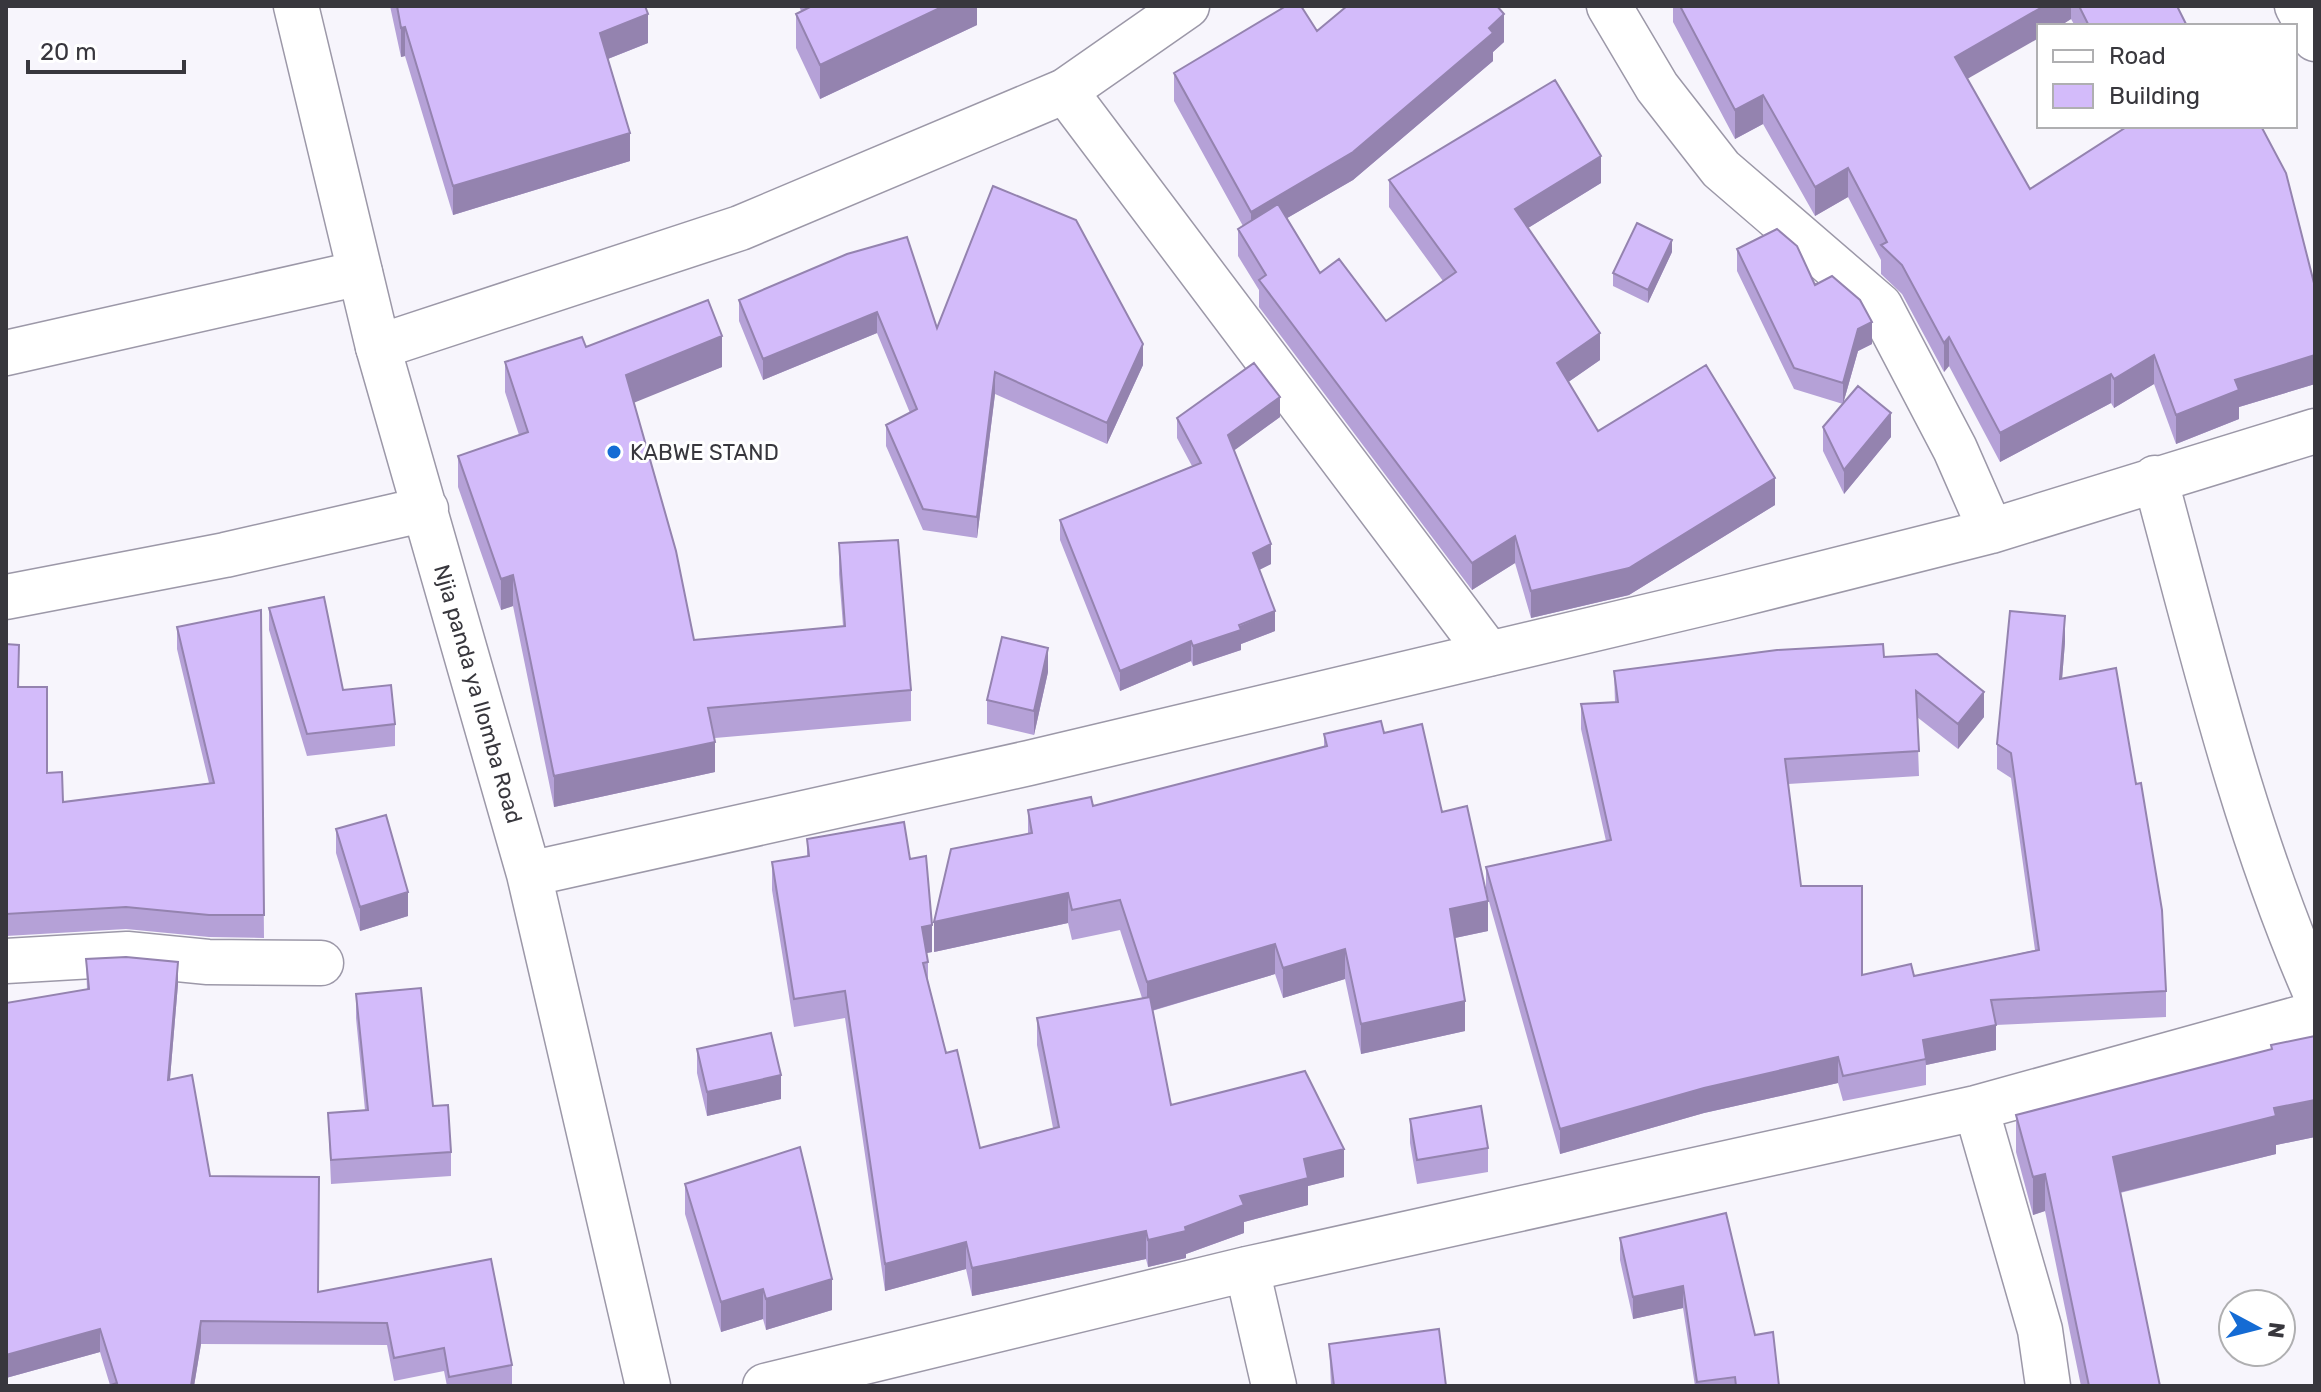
<svg xmlns="http://www.w3.org/2000/svg" width="2321" height="1392" viewBox="0 0 2321 1392" font-family="Rubik,sans-serif">
	<style>
		.lines { fill: none; stroke-linecap: round; stroke-linejoin: round }
		.minor-casing { stroke: #9c98a8; stroke-width: 47 }
		.major-casing { stroke: #9c98a8; stroke-width: 47 }
		.minor { stroke: #fff; stroke-width: 44 }
		.major { stroke: #fff; stroke-width: 44 }
		.wall { fill: #b5a1d7 }
		.shaded-wall { fill: #9483af }
		.building { fill: #d3bbfa; stroke: #9483af; stroke-width: 2 }
		.poi-dot { fill: #146bd4; stroke: #fff; stroke-width: 3 }
		.labels { text-anchor: middle; dominant-baseline: central; stroke-width: 6; stroke-linejoin: round; paint-order: stroke }
		.poi-label { font-size: 22px; fill: #38373d; stroke: #fff; text-anchor: start }
		.street-label { font-size: 22px; fill: #38373d; stroke: #fff }
	</style>
	<rect width="100%" height="100%" fill="#f7f5fc"/>
	<g class="lines">
		<defs>
			<path id="minor" d="M 1609,6 L 1657,87 L 1721,169 L 1880,306 L 1955,449 L 1991,531
				M 2297,6 L 2315,39
				M 1065,91 L 1489,654
				M 378,347 L 529,874 L 648,1386
				M 6,353 L 360,273
				M 2155,478 C 2202,651 2243,827 2315,992
				M 6,597 L 225,555 L 426,509
				M 529,874 L 1029,763 L 1725,598 L 1991,531 L 2315,431
				M 6,961 L 127,954 L 208,962 L 321,963
				M 1976,1108 L 2040,1330 L 2048,1386
				M 1247,1269 L 1274,1386
				M 765,1386 L 1247,1269 L 1976,1108 L 2315,1014"/>
			<path id="major" d="M 296,6 L 378,347 L 740,228 L 1065,91 L 1187,6"/>
		</defs>
		<use href="#minor" class="minor-casing"/>
		<use href="#major" class="major-casing"/>
		<use href="#minor" class="minor"/>
		<use href="#major" class="major"/>
	</g>
	<path class="wall" d="M 390,6 L 645,6 L 648,43 L 608,59 L 630,161 L 453,215 L 405,56 L 401,57 Z
		M 799,6 L 977,6 L 977,25 L 820,99 L 796,48 L 796,14 L 801,11 Z
		M 1673,6 L 2177,6 L 2187,26 L 2075,26 L 2071,19 L 2060,26 L 2039,26 L 1967,79 L 2030,189 L 2124,129 L 2123,126 L 2261,126 L 2315,287 L 2315,384 L 2239,407 L 2239,419 L 2176,444 L 2154,384 L 2114,408 L 2111,403 L 2000,462 L 1949,366 L 1944,372 L 1902,294 L 1881,274 L 1881,260 L 1848,197 L 1815,216 L 1763,124 L 1735,139 L 1673,22 Z
		M 1317,31 L 1504,42 L 1493,52 L 1493,61 L 1353,180 L 1287,218 L 1320,273 L 1386,321 L 1443,281 L 1389,207 L 1389,180 L 1601,183 L 1528,228 L 1600,360 L 1568,382 L 1598,431 L 1775,505 L 1629,595 L 1531,618 L 1515,563 L 1472,590 L 1259,307 L 1259,290 L 1238,256 L 1238,229 L 1243,226 L 1174,101 L 1174,73 Z
		M 1737,249 L 1815,285 L 1872,344 L 1858,351 L 1843,404 L 1794,389 L 1737,271 Z
		M 1672,252 L 1648,303 L 1613,286 L 1613,273 Z
		M 847,254 L 937,328 L 1143,365 L 1107,444 L 995,394 L 977,538 L 923,530 L 886,446 L 886,425 L 910,413 L 877,333 L 763,380 L 739,321 L 739,300 Z
		M 586,347 L 722,367 L 633,402 L 694,640 L 843,626 L 839,574 L 839,543 L 911,690 L 911,721 L 715,738 L 715,772 L 554,807 L 513,606 L 501,610 L 458,487 L 458,456 L 519,435 L 505,392 L 505,362 Z
		M 1280,417 L 1234,450 L 1271,564 L 1259,570 L 1275,631 L 1241,644 L 1241,650 L 1193,666 L 1191,661 L 1120,691 L 1060,540 L 1060,520 L 1192,466 L 1177,438 L 1177,418 Z
		M 1823,427 L 1891,437 L 1844,494 L 1823,451 Z
		M 269,608 L 343,690 L 395,724 L 395,746 L 307,756 L 269,630 Z
		M 261,610 L 264,938 L 209,937 L 126,929 L 6,936 L 6,644 L 47,773 L 63,802 L 209,783 L 177,649 L 177,627 Z
		M 2065,642 L 2062,679 L 2166,991 L 2166,1017 L 1996,1025 L 1996,1050 L 1926,1065 L 1926,1085 L 1843,1101 L 1838,1083 L 1704,1113 L 1560,1154 L 1488,898 L 1488,931 L 1455,938 L 1465,1031 L 1361,1054 L 1345,979 L 1283,998 L 1275,974 L 1152,1011 L 1171,1105 L 1344,1177 L 1308,1186 L 1308,1205 L 1244,1222 L 1244,1233 L 1186,1254 L 1186,1258 L 1148,1267 L 1146,1259 L 972,1296 L 966,1269 L 885,1291 L 845,1018 L 794,1027 L 772,890 L 772,862 L 807,857 L 807,839 L 910,859 L 932,952 L 926,953 L 928,962 L 928,981 L 946,1053 L 980,1148 L 1053,1128 L 1037,1045 L 1037,1018 L 1142,998 L 1120,930 L 1072,940 L 1068,923 L 934,952 L 1028,834 L 1028,810 L 1093,806 L 1324,747 L 1324,734 L 1384,733 L 1442,812 L 1486,891 L 1486,867 L 1606,841 L 1581,729 L 1581,704 L 1615,703 L 1614,671 L 1884,657 L 1984,717 L 1958,749 L 1917,717 L 1919,776 L 1788,784 L 1801,886 L 1862,975 L 1914,976 L 2035,950 L 2011,778 L 1997,769 L 1997,744 Z
		M 1048,672 L 1034,735 L 987,724 L 987,700 Z
		M 336,829 L 408,916 L 360,931 L 336,853 Z
		M 86,959 L 178,984 L 170,1079 L 210,1176 L 318,1292 L 512,1365 L 512,1386 L 447,1386 L 444,1371 L 394,1381 L 387,1345 L 201,1344 L 194,1386 L 108,1386 L 110,1385 L 100,1352 L 6,1378 L 6,1003 L 87,990 Z
		M 356,994 L 433,1106 L 451,1152 L 451,1176 L 331,1184 L 328,1113 L 365,1110 L 356,1018 Z
		M 2315,1036 L 2315,1137 L 2276,1145 L 2276,1154 L 2120,1193 L 2160,1386 L 2081,1386 L 2045,1211 L 2033,1215 L 2016,1152 L 2016,1115 L 2271,1049 L 2271,1045 Z
		M 697,1049 L 781,1099 L 707,1116 L 697,1073 Z
		M 1410,1119 L 1488,1148 L 1488,1172 L 1417,1184 L 1410,1143 Z
		M 685,1184 L 832,1310 L 766,1330 L 763,1319 L 721,1332 L 685,1214 Z
		M 1620,1238 L 1755,1335 L 1779,1386 L 1695,1386 L 1683,1308 L 1633,1319 L 1620,1260 Z
		M 1329,1344 L 1446,1386 L 1331,1386 Z"/>
	<path class="shaded-wall" d="M 944,6 L 977,6 L 977,25 L 820,99 L 820,65 Z
		M 2044,6 L 2071,6 L 2071,19 L 2060,26 L 2039,26 L 2039,38 L 1955,86 L 1955,57 Z
		M 648,14 L 648,43 L 600,62 L 600,33 Z
		M 1504,14 L 1504,42 L 1493,52 L 1493,61 L 1353,180 L 1251,239 L 1251,212 L 1489,28 Z
		M 405,27 L 405,56 L 401,57 L 401,28 Z
		M 1763,95 L 1763,124 L 1735,139 L 1735,110 Z
		M 630,133 L 630,161 L 453,215 L 453,186 Z
		M 1601,156 L 1601,183 L 1515,236 L 1515,209 Z
		M 1848,168 L 1848,197 L 1815,216 L 1815,187 Z
		M 1672,240 L 1672,252 L 1648,303 L 1648,290 Z
		M 877,312 L 877,333 L 763,380 L 763,359 Z
		M 1872,322 L 1872,344 L 1858,351 L 1843,404 L 1843,383 L 1858,329 Z
		M 1600,333 L 1600,360 L 1557,390 L 1557,363 Z
		M 722,336 L 722,367 L 626,406 L 626,375 Z
		M 1949,337 L 1949,366 L 1944,372 L 1944,343 Z
		M 1143,344 L 1143,365 L 1107,444 L 1107,423 Z
		M 2154,355 L 2154,384 L 2114,408 L 2114,379 Z
		M 2315,355 L 2315,384 L 2239,407 L 2239,419 L 2176,444 L 2176,415 L 2235,380 Z
		M 995,372 L 995,394 L 977,538 L 977,517 Z
		M 2111,374 L 2111,403 L 2000,462 L 2000,433 Z
		M 1280,397 L 1280,417 L 1228,455 L 1228,435 Z
		M 1891,413 L 1891,437 L 1844,494 L 1844,470 Z
		M 1775,478 L 1775,505 L 1629,595 L 1531,618 L 1531,591 Z
		M 1515,536 L 1515,563 L 1472,590 L 1472,563 Z
		M 1271,544 L 1271,564 L 1253,573 L 1253,553 Z
		M 513,575 L 513,606 L 501,610 L 501,579 Z
		M 1275,611 L 1275,631 L 1241,644 L 1241,650 L 1193,666 L 1193,646 Z
		M 2065,616 L 2065,642 L 2060,704 L 2060,679 Z
		M 1191,641 L 1191,661 L 1120,691 L 1120,671 Z
		M 1048,648 L 1048,672 L 1034,735 L 1034,711 Z
		M 1984,692 L 1984,717 L 1958,749 L 1958,724 Z
		M 715,742 L 715,772 L 554,807 L 554,776 Z
		M 408,892 L 408,916 L 360,931 L 360,907 Z
		M 1068,893 L 1068,923 L 934,952 L 934,922 Z
		M 1488,901 L 1488,931 L 1450,939 L 1450,909 Z
		M 932,925 L 932,952 L 922,954 L 922,927 Z
		M 1275,944 L 1275,974 L 1147,1012 L 1147,982 Z
		M 1345,949 L 1345,979 L 1283,998 L 1283,968 Z
		M 178,962 L 178,984 L 168,1102 L 168,1080 Z
		M 1465,1001 L 1465,1031 L 1361,1054 L 1361,1024 Z
		M 1996,1025 L 1996,1050 L 1926,1065 L 1923,1040 Z
		M 1838,1057 L 1838,1083 L 1704,1113 L 1560,1154 L 1560,1129 L 1704,1088 Z
		M 781,1075 L 781,1099 L 707,1116 L 707,1092 Z
		M 2315,1100 L 2315,1137 L 2276,1145 L 2276,1154 L 2113,1194 L 2113,1157 L 2274,1108 Z
		M 1344,1149 L 1344,1177 L 1308,1186 L 1308,1205 L 1244,1222 L 1244,1233 L 1186,1254 L 1186,1258 L 1148,1267 L 1148,1240 L 1185,1227 L 1304,1159 Z
		M 2045,1174 L 2045,1211 L 2033,1215 L 2033,1177 Z
		M 1146,1231 L 1146,1259 L 972,1296 L 972,1268 Z
		M 966,1242 L 966,1269 L 885,1291 L 885,1264 Z
		M 832,1279 L 832,1310 L 766,1330 L 766,1299 Z
		M 1683,1286 L 1683,1308 L 1633,1319 L 1633,1297 Z
		M 763,1289 L 763,1319 L 721,1332 L 721,1302 Z
		M 201,1321 L 201,1344 L 194,1386 L 191,1386 Z
		M 100,1329 L 100,1352 L 6,1378 L 6,1355 Z"/>
	<path class="building" d="M 397,6 L 645,6 L 648,14 L 600,33 L 630,133 L 453,186 L 405,27 L 401,28 Z
		M 812,6 L 944,6 L 820,65 L 796,14 Z
		M 1286,6 L 1301,6 L 1317,31 L 1347,6 L 1497,6 L 1504,14 L 1489,28 L 1493,33 L 1353,152 L 1251,212 L 1174,73 Z
		M 1680,6 L 2044,6 L 1955,57 L 2030,189 L 2128,126 L 2261,126 L 2286,173 L 2315,287 L 2315,355 L 2235,380 L 2239,390 L 2176,415 L 2154,355 L 2114,379 L 2111,374 L 2000,433 L 1949,337 L 1944,343 L 1902,265 L 1881,245 L 1887,242 L 1848,168 L 1815,187 L 1763,95 L 1735,110 Z
		M 2079,6 L 2177,6 L 2187,26 L 2089,26 Z
		M 1555,80 L 1601,156 L 1515,209 L 1600,333 L 1557,363 L 1598,431 L 1706,365 L 1775,478 L 1629,568 L 1531,591 L 1515,536 L 1472,563 L 1259,280 L 1266,275 L 1238,229 L 1278,204 L 1320,273 L 1339,259 L 1386,321 L 1456,272 L 1389,180 Z
		M 993,186 L 1076,220 L 1143,344 L 1107,423 L 995,372 L 977,517 L 923,509 L 886,425 L 917,409 L 877,312 L 763,359 L 739,300 L 847,254 L 907,237 L 937,328 Z
		M 1637,223 L 1672,240 L 1648,290 L 1613,273 Z
		M 1777,229 L 1797,246 L 1815,285 L 1832,276 L 1860,300 L 1872,322 L 1858,329 L 1843,383 L 1794,368 L 1737,249 Z
		M 708,300 L 722,336 L 626,375 L 676,551 L 694,640 L 845,626 L 839,543 L 898,540 L 911,690 L 708,708 L 715,742 L 554,776 L 513,575 L 501,579 L 458,456 L 528,432 L 505,362 L 582,337 L 586,347 Z
		M 1254,363 L 1280,397 L 1228,435 L 1271,544 L 1253,553 L 1275,611 L 1239,625 L 1241,630 L 1193,646 L 1191,641 L 1120,671 L 1060,520 L 1201,463 L 1177,418 Z
		M 1858,386 L 1891,413 L 1844,470 L 1823,427 Z
		M 324,597 L 343,690 L 391,685 L 395,724 L 307,734 L 269,608 Z
		M 261,610 L 264,915 L 209,915 L 126,907 L 6,914 L 6,644 L 19,645 L 18,687 L 47,687 L 47,773 L 62,772 L 63,802 L 214,783 L 177,627 Z
		M 2010,611 L 2065,616 L 2060,679 L 2116,668 L 2136,784 L 2141,783 L 2162,910 L 2166,991 L 1991,1000 L 1996,1025 L 1923,1040 L 1926,1059 L 1843,1076 L 1838,1057 L 1704,1088 L 1560,1129 L 1486,867 L 1611,840 L 1581,704 L 1618,702 L 1614,671 L 1777,650 L 1883,644 L 1884,657 L 1937,654 L 1984,692 L 1958,724 L 1916,691 L 1919,751 L 1785,759 L 1801,886 L 1862,886 L 1862,975 L 1911,964 L 1914,976 L 2039,950 L 2011,753 L 1997,744 Z
		M 1002,637 L 1048,648 L 1034,711 L 987,700 Z
		M 1381,721 L 1384,733 L 1422,724 L 1442,812 L 1467,806 L 1488,901 L 1450,909 L 1465,1001 L 1361,1024 L 1345,949 L 1283,968 L 1275,944 L 1147,982 L 1120,900 L 1072,910 L 1068,893 L 934,922 L 951,849 L 1032,833 L 1028,810 L 1091,797 L 1093,806 L 1327,746 L 1324,734 Z
		M 386,815 L 408,892 L 360,907 L 336,829 Z
		M 904,822 L 910,859 L 926,856 L 932,925 L 922,927 L 928,962 L 923,963 L 946,1053 L 957,1050 L 980,1148 L 1059,1127 L 1037,1018 L 1150,997 L 1171,1105 L 1305,1071 L 1344,1149 L 1304,1159 L 1308,1178 L 1240,1196 L 1244,1205 L 1185,1227 L 1186,1231 L 1148,1240 L 1146,1231 L 972,1268 L 966,1242 L 885,1264 L 845,991 L 794,999 L 772,862 L 809,856 L 807,839 Z
		M 126,957 L 178,962 L 168,1080 L 192,1075 L 210,1176 L 319,1177 L 318,1292 L 491,1259 L 512,1365 L 449,1377 L 444,1348 L 394,1358 L 387,1323 L 201,1321 L 191,1386 L 108,1386 L 117,1383 L 100,1329 L 6,1355 L 6,1003 L 89,989 L 86,959 Z
		M 421,988 L 433,1106 L 448,1105 L 451,1152 L 331,1160 L 328,1113 L 368,1110 L 356,994 Z
		M 771,1033 L 781,1075 L 707,1092 L 697,1049 Z
		M 2315,1036 L 2315,1100 L 2274,1108 L 2276,1116 L 2113,1157 L 2160,1386 L 2089,1386 L 2045,1174 L 2033,1177 L 2016,1115 L 2272,1049 L 2271,1045 Z
		M 1481,1106 L 1488,1148 L 1417,1160 L 1410,1119 Z
		M 800,1147 L 832,1279 L 766,1299 L 763,1289 L 721,1302 L 685,1184 Z
		M 1726,1213 L 1755,1335 L 1773,1332 L 1779,1386 L 1736,1386 L 1735,1377 L 1697,1382 L 1683,1286 L 1633,1297 L 1620,1238 Z
		M 1439,1329 L 1446,1386 L 1334,1386 L 1329,1344 Z"/>
	<circle class="poi-dot" cx="614" cy="452" r="8"/>
	<g class="labels">
		<g class="poi-label">
			<text x="630" y="452">KABWE STAND</text>
		</g>
		<g class="street-label">
			<text transform="translate(478 694) rotate(74)">Njia panda ya Ilomba Road</text>
		</g>
	</g>
	<rect width="2321" height="1392" fill="none" stroke="#38373d" stroke-width="16"/>
	<rect x="2037" y="24" width="260" height="104" fill="#ffffff" stroke="#afafb1" stroke-width="2"/>
	<rect x="2053" y="50" width="40" height="12" fill="#ffffff" stroke="#afafb1" stroke-width="2"/>
	<text x="2109" y="64" font-size="24" fill="#38373d">Road</text>
	<rect x="2053" y="84" width="40" height="24" fill="#d3bbfa" stroke="#afafb1" stroke-width="2"/>
	<text x="2109" y="104" font-size="24" fill="#38373d">Building</text>
	<g transform="translate(2257 1328) rotate(97)"><circle r="38" fill="#ffffff" stroke="#afafb1" stroke-width="2"/>
	<path d="M0-6L14 30L0 20L-14 30Z" fill="#146bd4"/>
	<text y="-12" font-size="22" font-weight="bold" text-anchor="middle" fill="#38373d">N</text>
	</g>
	<path d="M28 60v12h156v-12" fill="none" stroke="#38373d" stroke-width="4"/>
	<text x="40" y="60" font-size="24" fill="#38373d" stroke="#ffffff" stroke-width="6" paint-order="stroke">20 m</text>
</svg>
